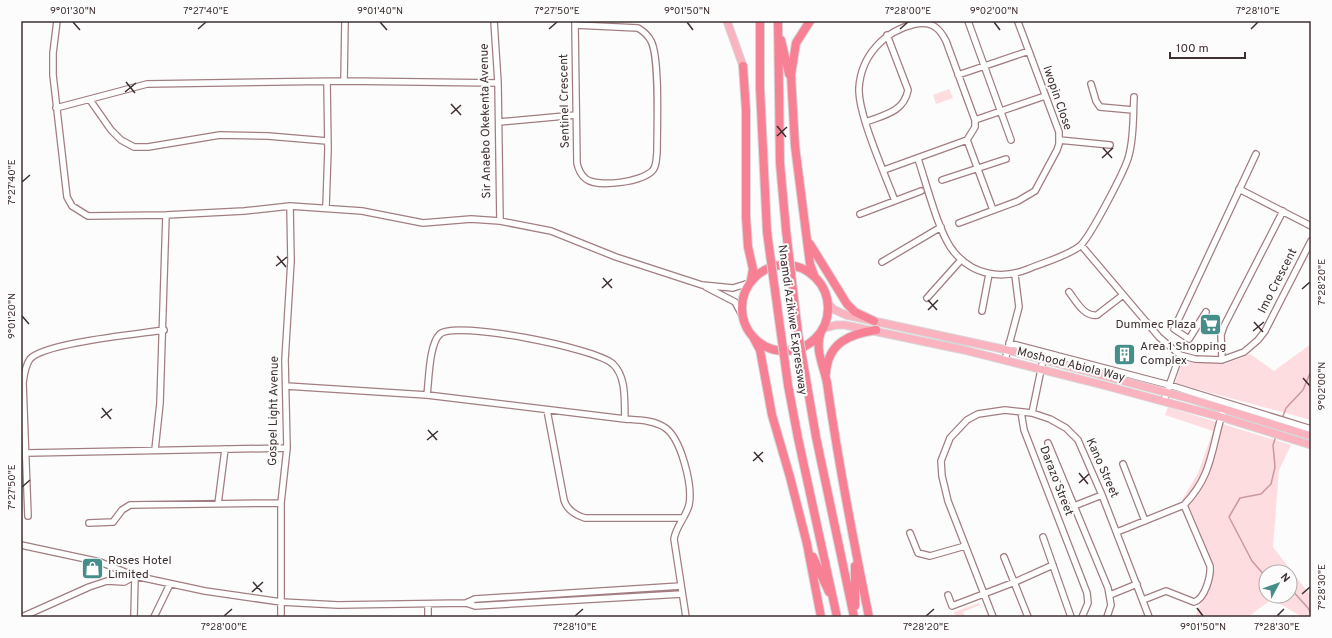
<svg xmlns="http://www.w3.org/2000/svg" width="1332" height="638" viewBox="0 0 1332 638" font-family="Overpass,sans-serif">
	<style>
		.green { fill: #fedde0; fill-rule: evenodd }
		.lines { fill: none; stroke-linecap: round; stroke-linejoin: round }
		.stream { stroke: #ca989e; stroke-width: 1.5 }
		.minor-casing { stroke: #a27d81; stroke-width: 8 }
		.major-casing { stroke: #d8d5d6; stroke-width: 9 }
		.highway-casing { stroke: #d8d5d6; stroke-width: 10 }
		.minor { stroke: #fff; stroke-width: 5.5 }
		.major { stroke: #fbb3bf; stroke-width: 7 }
		.highway { stroke: #f88094; stroke-width: 8 }
		.highway-bridge-casing { stroke: #d8d5d6; stroke-width: 10; stroke-linecap: butt }
		.highway-bridge { stroke: #f88094; stroke-width: 8 }
		.ticks { fill: none; stroke: #3e2f30; stroke-width: 1.5 }
		.labels { text-anchor: middle; dominant-baseline: central; stroke-width: 4; stroke-linejoin: round; paint-order: stroke }
		.street-label { font-size: 12px; fill: #3e2f30; stroke: #fcfcfc }
		.poi-label { font-size: 12px; fill: #3e2f30; stroke: #fcfcfc; text-anchor: start }
		.neatline { fill: none; stroke: #3e2f30; stroke-width: 1.5 }
		.ticks-label { font-size: 10px; text-anchor: middle; fill: #3e2f30 }
	</style>
	<rect width="100%" height="100%" fill="#fcfcfc"/>
	<path class="green" d="M 949,89 L 953,98 L 936,104 L 933,95 Z
		M 1311,344 L 1311,420 L 1175,383 L 1181,365 L 1189,362 L 1225,364 L 1250,354 L 1274,371 Z
		M 1168,407 L 1291,445 L 1279,470 L 1273,547 L 1311,596 L 1311,617 L 1302,617 L 1272,599 L 1248,617 L 1195,617 L 1215,568 L 1190,508 L 1182,500 L 1198,473 L 1213,431 L 1165,415 ZM 1266,572 L 1290,572 L 1290,596 L 1266,596 Z
		M 979,603 L 980,605 L 963,612 L 965,617 L 955,617 L 954,612 Z"/>
	<g class="lines">
		<path class="stream" d="M 1280,424 L 1286,408 L 1303,390 L 1311,371
			M 1266,577 L 1252,561 L 1229,517 L 1240,498 L 1261,494 L 1271,484 L 1275,467 L 1273,445 L 1276,436
			M 1290,588 L 1308,608 L 1311,614"/>
		<defs>
			<path id="minor" d="M 57,21 L 53,53 L 53,75 L 67,197 L 72,206 L 88,216 L 166,215 L 244,211 L 290,206 L 362,211 L 423,223 L 471,219 L 500,221 L 551,231 L 616,257 L 702,285 L 733,288 L 749,283
				M 494,21 L 498,83 L 500,221
				M 968,21 L 1011,140
				M 575,25 L 638,28 C 643,31 648,35 651,41 C 660,57 657,130 657,153 C 656,158 657,165 653,170 C 643,182 598,188 586,179 C 581,175 578,168 577,163 L 575,25 L 575,21
				M 958,75 L 1029,51
				M 344,81 L 345,21
				M 1091,84 L 1096,101 L 1100,107 L 1133,110
				M 90,100 L 111,130 L 121,140 L 134,147 L 148,147 L 220,135 L 268,136 L 327,141
				M 56,108 L 147,84 L 344,81 L 498,83
				M 975,120 L 1045,96
				M 499,122 L 576,115
				M 866,122 C 884,115 904,112 908,90 L 887,35
				M 967,140 L 993,210
				M 1059,140 L 1110,145
				M 918,159 C 926,182 939,235 954,252 C 973,275 1001,280 1028,269 C 1044,262 1066,257 1080,246 C 1090,237 1126,169 1129,155 C 1134,137 1133,116 1134,97
				M 884,170 L 967,140 L 975,127 L 975,120 L 946,41 C 939,27 931,21 915,24 C 884,31 861,56 859,88 C 858,115 885,174 895,201
				M 942,180 L 1006,159
				M 1239,189 L 1311,226
				M 326,207 L 328,149 L 327,82
				M 860,214 L 921,191
				M 959,223 L 1018,201 L 1035,191 L 1057,150 L 1059,144 L 1059,132 L 1018,22
				M 1081,245 L 1159,337 L 1180,355 L 1195,359 L 1222,360 L 1244,352 L 1258,340 L 1265,331 L 1311,241
				M 882,262 L 941,227
				M 706,287 L 735,302 L 742,315
				M 1069,292 C 1076,301 1084,317 1097,315 L 1123,295
				M 927,298 L 961,260
				M 982,311 L 989,274
				M 1206,312 L 1189,339 L 1174,329 L 1256,154
				M 1009,343 L 1169,385 L 1311,429
				M 1005,360 L 1019,307 L 1015,275
				M 1222,360 L 1221,335 L 1224,326 L 1283,211
				M 286,386 L 427,395 L 625,419 C 638,420 653,420 664,427 C 681,437 693,486 689,505 C 686,517 676,526 674,539 L 686,617
				M 427,395 C 429,380 429,344 440,334 C 454,320 596,348 613,364 C 627,378 624,400 625,419
				M 1164,400 L 1180,355
				M 547,410 L 564,500 C 567,510 575,515 585,518 L 682,518
				M 1021,412 L 1024,430 L 1087,593 L 1088,603 L 1082,617
				M 1032,413 L 1043,360
				M 1048,443 L 1108,588 L 1111,605 L 1107,617
				M 155,450 L 160,403 L 166,215
				M 27,453 L 287,448
				M 1123,464 L 1145,521
				M 218,504 L 225,449
				M 1074,506 L 1102,495
				M 28,516 L 23,383 C 24,375 25,366 30,359 C 44,343 138,334 164,330
				M 89,523 L 113,522 L 122,510 L 130,505 L 281,503
				M 1117,532 L 1184,505 C 1212,476 1211,451 1222,414
				M 910,533 L 918,553 L 930,556 L 965,546
				M 1043,537 L 1071,617
				M 21,545 L 100,562 L 135,576 L 205,591 L 281,602 L 338,605 L 466,603 L 475,606 L 682,594
				M 1004,557 L 1028,617
				M 948,595 L 952,606 L 1015,582 L 1053,565
				M 1110,595 L 1137,584
				M 1143,600 L 1166,591 L 1194,602 C 1205,599 1211,576 1210,566 L 1184,505
				M 466,603 L 475,599 L 681,586
				M 428,604 L 428,617
				M 22,617 L 89,587 L 107,581 L 124,582 L 135,576 L 134,617
				M 154,617 L 170,584
				M 281,617 L 281,503 L 287,448 L 285,360 L 291,261 L 290,206
				M 993,617 L 948,501 L 942,476 L 941,461 L 950,438 L 967,420 L 978,414 L 1005,410 L 1032,413 L 1050,419 L 1066,428 L 1078,440 L 1102,495 L 1149,617"/>
			<path id="major" d="M 727,21 L 743,66
				M 828,303 L 833,309 L 846,315 L 1007,350 L 1191,399 L 1311,436
				M 822,329 L 836,325 L 845,325 L 964,350 L 1103,385 L 1221,417 L 1311,445"/>
			<path id="highway" d="M 760,21 L 760,88 L 767,232
				M 778,21 L 780,163 L 786,230
				M 810,21 L 796,43 L 791,75 L 795,146 L 810,264 L 814,275
				M 781,40 L 789,74
				M 743,66 L 746,110 L 746,217 L 748,247 L 753,269 L 751,280
				M 810,244 L 847,304 L 855,312 L 874,321
				M742 308a43 43 0 1 1 86 0a43 43 0 1 1-86 0Z
				M 821,332 C 814,349 824,366 827,383 C 838,461 853,539 869,617
				M 753,337 L 760,350 L 772,415 L 790,477 L 807,544 L 821,617
				M 826,373 C 828,343 849,334 876,330
				M 806,379 L 816,437 L 854,617
				M 788,385 L 798,438 L 837,617
				M 813,557 L 829,592
				M 855,566 L 855,606"/>
		</defs>
		<use href="#minor" class="minor-casing"/>
		<use href="#major" class="major-casing"/>
		<use href="#highway" class="highway-casing"/>
		<use href="#minor" class="minor"/>
		<use href="#major" class="major"/>
		<use href="#highway" class="highway"/>
		<defs>
			<path id="highway-bridge" d="M 786,230 L 798,333 L 806,379
				M 767,232 L 788,385"/>
		</defs>
		<use href="#highway-bridge" class="highway-bridge-casing"/>
		<use href="#highway-bridge" class="highway-bridge"/>
	</g>
	<path class="ticks" d="M 73,22 L 80,30M 380,22 L 387,30M 687,22 L 693,30M 994,22 L 1000,30M 198,29 L 206,22M 549,29 L 557,22M 900,29 L 908,22M 1251,29 L 1258,22M 126,82 L 135,93M 125,92 L 136,83M 451,104 L 461,115M 451,114 L 461,105M 777,126 L 786,137M 777,136 L 787,127M 1103,148 L 1112,158M 1102,158 L 1113,148M 22,182 L 30,175M 277,256 L 286,267M 276,266 L 287,257M 603,278 L 612,288M 602,288 L 612,279M 1302,289 L 1310,282M 928,300 L 937,310M 928,310 L 938,300M 22,316 L 29,324M 1254,322 L 1263,332M 1253,331 L 1264,322M 1303,378 L 1310,386M 102,408 L 111,419M 101,418 L 112,409M 428,430 L 437,440M 427,440 L 438,431M 754,452 L 763,462M 753,461 L 763,452M 1079,473 L 1088,484M 1079,483 L 1089,474M 22,487 L 30,480M 253,582 L 262,592M 252,592 L 263,582M 1302,594 L 1310,587M 1197,608 L 1203,616M 224,616 L 232,609M 575,616 L 583,609M 926,616 L 934,609M 1277,616 L 1284,609"/>
	<defs>
		<symbol id="supermarket-square" viewBox="-11 -11 22 22"><rect x="-9" y="-9" width="18" height="18" rx="4" fill="#468e8a" stroke="#fcfcfc"/><path d="M-6-5.5h2.5l.6 2H6L4.5 2H-2.5L-4.4-4H-6ZM-1.5 3.2a1.3 1.3 0 1 0 .1 0ZM3 3.2a1.3 1.3 0 1 0 .1 0Z" fill="#fff"/></symbol>
		<symbol id="building-square" viewBox="-11 -11 22 22"><rect x="-9" y="-9" width="18" height="18" rx="4" fill="#468e8a" stroke="#fcfcfc"/><path d="M-4-6H4V6H1V3H-1V6H-4ZM-2.5-4.3h1.7v1.8h-1.7ZM.8-4.3h1.7v1.8H.8ZM-2.5-1h1.7V.8h-1.7ZM.8-1h1.7V.8H.8Z" fill="#fff"/></symbol>
		<symbol id="shop-square" viewBox="-11 -11 22 22"><rect x="-9" y="-9" width="18" height="18" rx="4" fill="#468e8a" stroke="#fcfcfc"/><path d="M-5-2.5h2.3a2.7 3.5 0 0 1 5.4 0H5L5.5 6h-11ZM-1.5-2.5h3a1.5 2.3 0 0 0-3 0Z" fill="#fff"/></symbol>
	</defs>
	<g fill-rule="evenodd">
		<use href="#supermarket-square" x="1198" y="312" width="25" height="25"/>
		<use href="#building-square" x="1112" y="342" width="25" height="25"/>
		<use href="#shop-square" x="80" y="556" width="25" height="25"/>
	</g>
	<g class="labels">
		<g class="street-label">
			<text transform="translate(1057 98) rotate(71)">Iwopin Close</text>
			<text transform="translate(565 101) rotate(-91)">Sentinel Crescent</text>
			<text transform="translate(486 121) rotate(-91)">Sir Anaebo Okekenta Avenue</text>
			<text transform="translate(1278 281) rotate(-63)">Imo Crescent</text>
			<text transform="translate(792 320) rotate(82)">Nnamdi Azikiwe Expressway</text>
			<text transform="translate(1071 365) rotate(14)">Moshood Abiola Way</text>
			<text transform="translate(274 411) rotate(-89)">Gospel Light Avenue</text>
			<text transform="translate(1102 468) rotate(66)">Kano Street</text>
			<text transform="translate(1056 481) rotate(69)">Darazo Street</text>
		</g>
		<g class="poi-label">
			<text x="1196" y="325" text-anchor="end">Dummec Plaza</text>
			<text x="1140" y="347">Area 1 Shopping<tspan x="1140" dy="14">Complex</tspan></text>
			<text x="108" y="561">Roses Hotel<tspan x="108" dy="14">Limited</tspan></text>
		</g>
	</g>
	<rect width="1332" height="638" fill="none" stroke="#fcfcfc" stroke-width="44"/>
	<g transform="translate(1278 584) rotate(49)"><circle r="19" fill="#fcfcfc" stroke="#b0aaaa"/>
	<path d="M0-3L7 15L0 10L-7 15Z" fill="#468e8a"/>
	<text y="-6" font-size="11" font-weight="bold" text-anchor="middle" fill="#3e2f30">N</text>
	</g>
	<path d="M1170 52v6h75v-6" fill="none" stroke="#3e2f30" stroke-width="2"/>
	<text x="1176" y="52" font-size="12" fill="#3e2f30" stroke="#fcfcfc" stroke-width="3" paint-order="stroke">100 m</text>
	<rect x="22" y="22" width="1288" height="594" class="neatline"/>
	<g class="ticks-label">
		<text x="73" y="14">9°01'30"N</text>
		<text x="206" y="14">7°27'40"E</text>
		<text x="380" y="14">9°01'40"N</text>
		<text x="557" y="14">7°27'50"E</text>
		<text x="687" y="14">9°01'50"N</text>
		<text x="908" y="14">7°28'00"E</text>
		<text x="994" y="14">9°02'00"N</text>
		<text x="1258" y="14">7°28'10"E</text>
		<text transform="translate(11 182) rotate(-90)" y="4">7°27'40"E</text>
		<text transform="translate(1321 282) rotate(-90)" y="4">7°28'20"E</text>
		<text transform="translate(11 316) rotate(-90)" y="4">9°01'20"N</text>
		<text transform="translate(1321 386) rotate(-90)" y="4">9°02'00"N</text>
		<text transform="translate(11 487) rotate(-90)" y="4">7°27'50"E</text>
		<text transform="translate(1321 587) rotate(-90)" y="4">7°28'30"E</text>
		<text x="224" y="630">7°28'00"E</text>
		<text x="575" y="630">7°28'10"E</text>
		<text x="926" y="630">7°28'20"E</text>
		<text x="1203" y="630">9°01'50"N</text>
		<text x="1277" y="630">7°28'30"E</text>
	</g>
</svg>
